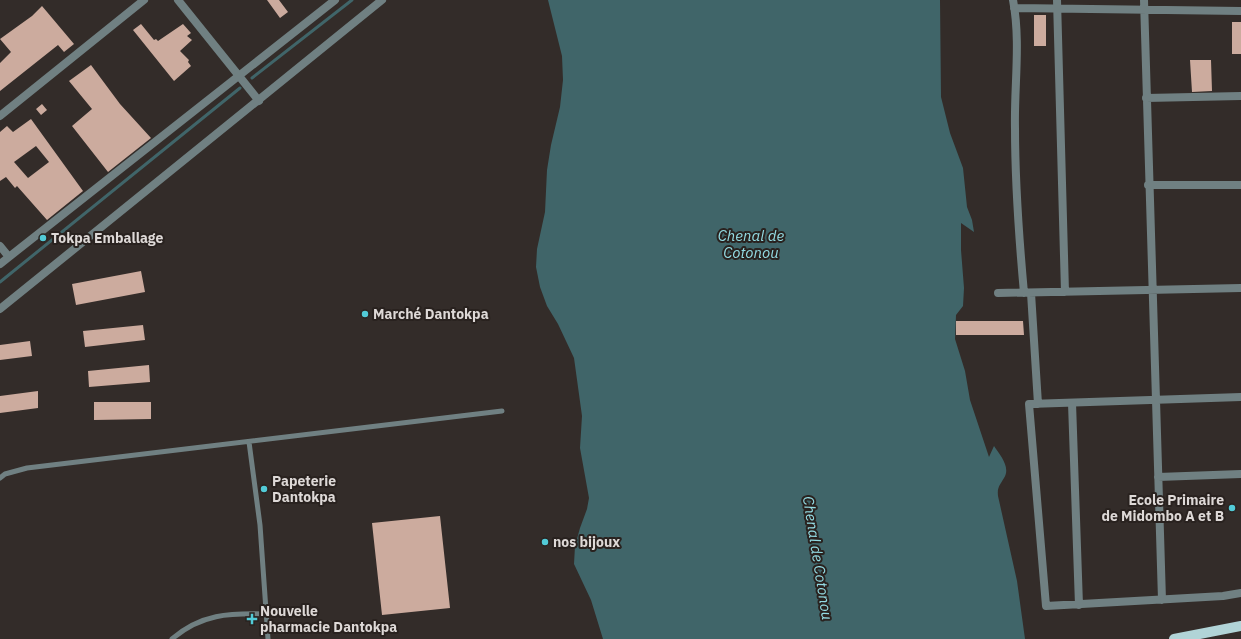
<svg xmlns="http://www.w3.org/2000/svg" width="1241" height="639" viewBox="0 0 1241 639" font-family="'IBM Plex Sans',sans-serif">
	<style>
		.water { fill: #406569 }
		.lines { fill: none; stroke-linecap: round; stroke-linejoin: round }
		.stream { stroke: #406569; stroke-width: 3 }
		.building { fill: #ccab9e; fill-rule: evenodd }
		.lane { stroke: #708082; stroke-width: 5 }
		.street { stroke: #708082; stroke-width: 8 }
		.primary { stroke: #b1d4d7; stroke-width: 10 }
		.poi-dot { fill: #52cbd7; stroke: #29221f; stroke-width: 1.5 }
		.labels { text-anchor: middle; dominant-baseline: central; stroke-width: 4; stroke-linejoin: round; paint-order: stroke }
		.poi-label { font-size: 14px; font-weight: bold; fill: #ded9d7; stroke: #29221f; text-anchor: start }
		.water-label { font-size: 15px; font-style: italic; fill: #93dbe3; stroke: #29221f }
	</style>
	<rect width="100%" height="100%" fill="#332c29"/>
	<path class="water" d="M 548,0 L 940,0 L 941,97 L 950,133 L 963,168 L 967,207 L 972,220 L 974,232 L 961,223 L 961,250 L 964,288 L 963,306 L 956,315 L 955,339 L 965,371 L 970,400 L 989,457 L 994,446 C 1000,455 1011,467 1004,478 C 1000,485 997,487 998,496 L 1017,581 L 1025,639 L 603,639 L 591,600 L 574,564 L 575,546 L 580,528 L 587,509 L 589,498 L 580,448 L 582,416 L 574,358 L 558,324 L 547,306 L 540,287 L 536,267 L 537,249 L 545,212 L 547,170 L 551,145 L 560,107 L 563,80 L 562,56 Z"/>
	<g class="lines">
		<path class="stream" d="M 252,78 L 352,0
			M 0,282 L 240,88"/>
	</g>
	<path class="building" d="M 267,0 L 279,0 L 288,12 L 280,18 Z
		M 42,6 L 74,44 L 64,52 L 58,45 L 0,91 L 0,63 L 11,52 L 0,39 L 32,16 Z
		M 1034,15 L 1046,15 L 1046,46 L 1034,46 Z
		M 1232,22 L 1241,22 L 1241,54 L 1232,54 Z
		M 141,24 L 154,40 L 156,39 L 158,41 L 183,24 L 191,33 L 187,36 L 192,40 L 180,51 L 189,60 L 188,62 L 191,66 L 174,81 L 133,30 Z
		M 1190,60 L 1211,60 L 1212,91 L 1192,92 Z
		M 91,65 L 120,104 L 151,138 L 108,172 L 72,126 L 92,109 L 69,81 Z
		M 42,104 L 47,110 L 41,115 L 36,109 Z
		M 31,119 L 83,191 L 47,220 L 17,186 L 15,188 L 6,177 L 0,181 L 0,132 L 7,126 L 13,132 ZM 36,146 L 49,162 L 28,178 L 14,162 Z
		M 141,271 L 145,292 L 76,305 L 72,284 Z
		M 956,321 L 1023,321 L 1024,335 L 956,335 Z
		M 143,325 L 145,340 L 85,347 L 83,331 Z
		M 30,341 L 32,356 L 0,360 L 0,345 Z
		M 149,365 L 150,382 L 89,387 L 88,371 Z
		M 38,391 L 38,408 L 0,413 L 0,396 Z
		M 94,402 L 151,402 L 151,419 L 94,420 Z
		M 440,516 L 450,608 L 382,615 L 372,523 Z"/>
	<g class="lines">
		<path class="lane" d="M 249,442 L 260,525 L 268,639
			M 0,478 L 5,474 L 27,468 L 502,411
			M 172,639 C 201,614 229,613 266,614"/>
		<path class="street" d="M 178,0 L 259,101
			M 1013,0 C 1021,42 1014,86 1015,128 C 1015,183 1019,238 1024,293
			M 1057,0 L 1065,292
			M 1144,0 L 1162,600
			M 1014,8 L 1241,11
			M 1146,98 L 1241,96
			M 0,116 L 144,0
			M 1148,185 L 1241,185
			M 0,246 L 9,257
			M 0,264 L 335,0
			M 998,293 L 1241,288
			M 1031,293 L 1038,404
			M 0,309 L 382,0
			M 1241,397 L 1029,404 L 1046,606 L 1223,596 L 1241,593
			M 1072,403 L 1079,605
			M 1158,477 L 1241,474"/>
		<path class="primary" d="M 1174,639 L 1241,626"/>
	</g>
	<g class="poi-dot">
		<circle cx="43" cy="238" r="4"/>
		<circle cx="365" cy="314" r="4"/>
		<circle cx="264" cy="489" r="4"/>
		<circle cx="1232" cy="508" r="4"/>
		<circle cx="545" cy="542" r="4"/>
		<path d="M250 613h4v4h4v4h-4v4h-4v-4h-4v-4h4z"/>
	</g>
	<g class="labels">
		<g class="poi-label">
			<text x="51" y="238">Tokpa Emballage</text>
			<text x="373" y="314">Marché Dantokpa</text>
			<text x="272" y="481">Papeterie<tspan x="272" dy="16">Dantokpa</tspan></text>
			<text x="1224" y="500" text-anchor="end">Ecole Primaire<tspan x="1224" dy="16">de Midombo A et B</tspan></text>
			<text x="553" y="542">nos bijoux</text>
			<text x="260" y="611">Nouvelle<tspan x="260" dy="16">pharmacie Dantokpa</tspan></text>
		</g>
		<g class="water-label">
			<text x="751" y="235">Chenal de<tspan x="751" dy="17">Cotonou</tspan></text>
			<text transform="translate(818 558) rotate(81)">Chenal de Cotonou</text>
		</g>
	</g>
</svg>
